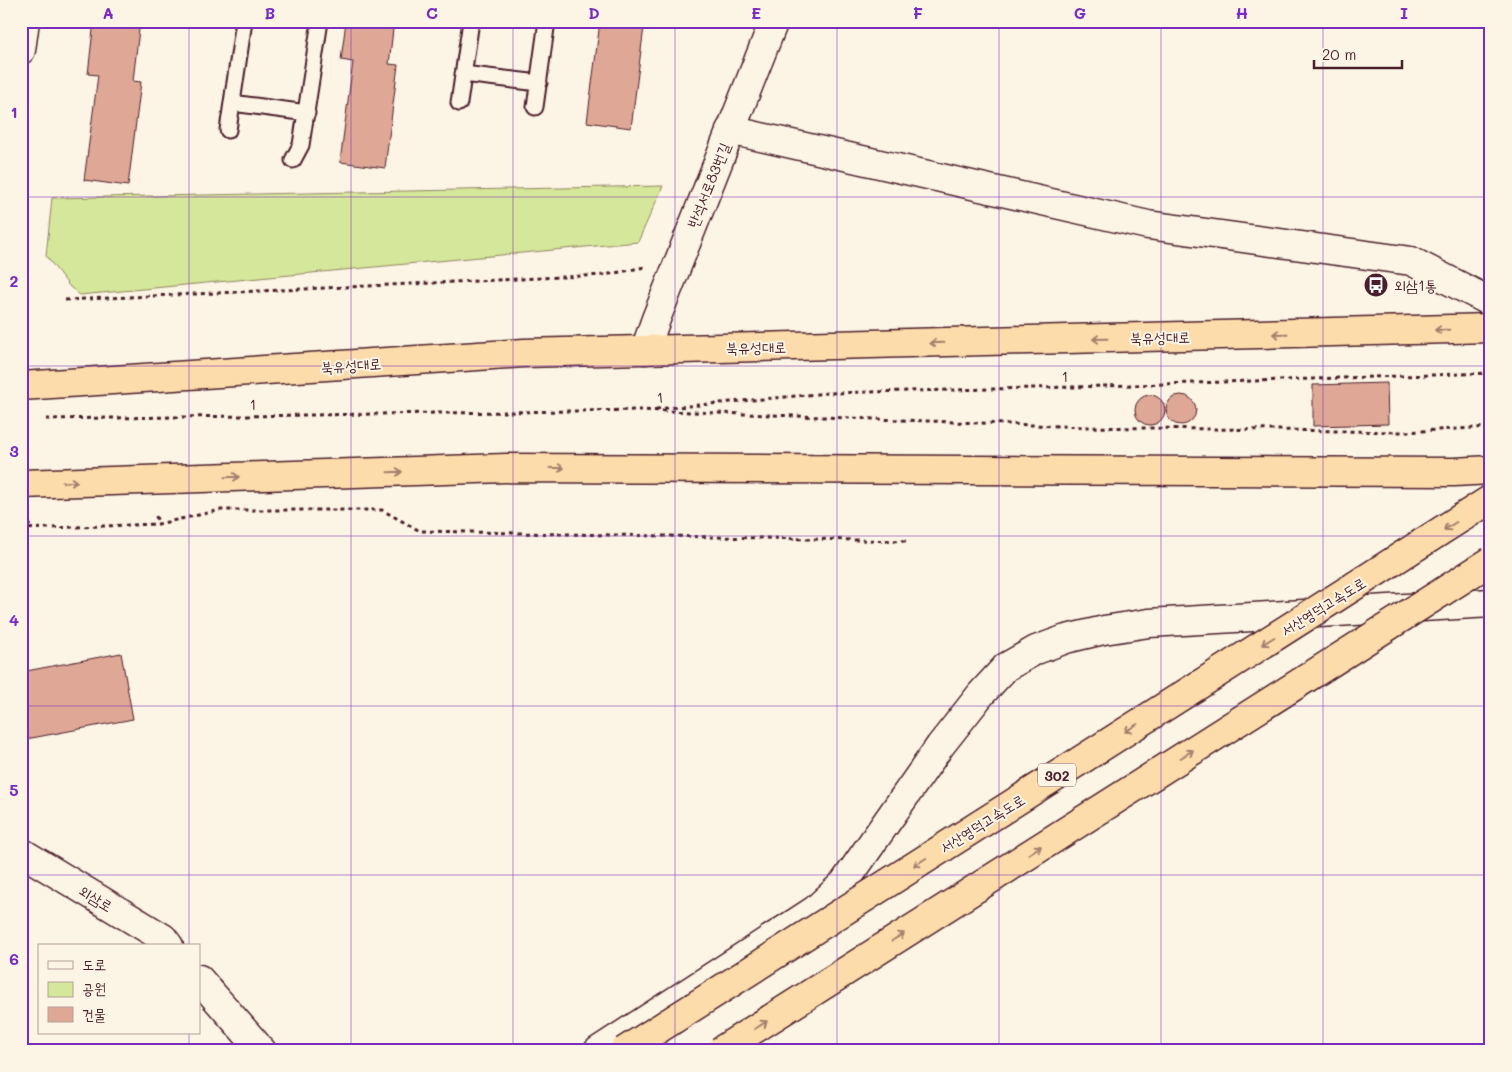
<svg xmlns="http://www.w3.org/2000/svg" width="1512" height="1072" viewBox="0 0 1512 1072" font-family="Mali,'Poor Story',sans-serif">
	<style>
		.green { fill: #d5e79a; stroke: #908362 }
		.building { fill: #dea796; stroke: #4a1f2b }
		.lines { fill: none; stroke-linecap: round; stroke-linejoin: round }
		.lane-casing { stroke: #4a1f2b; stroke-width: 19 }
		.street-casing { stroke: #4a1f2b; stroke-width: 31 }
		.highway-casing { stroke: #4a1f2b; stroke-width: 31 }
		.path { stroke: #4a1f2b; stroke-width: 3; stroke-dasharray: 4 4; stroke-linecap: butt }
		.lane { stroke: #fcf5e5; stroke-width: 15 }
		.street { stroke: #fcf5e5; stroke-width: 28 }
		.highway { stroke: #fddcac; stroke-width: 28 }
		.highway-bridge-casing { stroke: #4a1f2b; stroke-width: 31; stroke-linecap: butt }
		.highway-bridge { stroke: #fddcac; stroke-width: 28 }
		.oneway { stroke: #a47e6c }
		.grid { fill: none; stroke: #7b2cbf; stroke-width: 1; stroke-opacity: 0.55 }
		.labels { text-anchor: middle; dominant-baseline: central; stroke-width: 4; stroke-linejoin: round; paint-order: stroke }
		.shield { fill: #fcf5e5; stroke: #7f5f63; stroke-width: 1 }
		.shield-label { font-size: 14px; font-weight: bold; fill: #4a1f2b }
		.street-label { font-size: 15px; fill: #4a1f2b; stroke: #fcf5e5 }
		.poi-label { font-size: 15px; fill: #4a1f2b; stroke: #fcf5e5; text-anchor: start }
		.neatline { fill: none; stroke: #7b2cbf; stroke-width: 2 }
		.grid-label { font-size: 16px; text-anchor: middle; font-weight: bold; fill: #7b2cbf }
	</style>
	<rect width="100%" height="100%" fill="#fcf5e5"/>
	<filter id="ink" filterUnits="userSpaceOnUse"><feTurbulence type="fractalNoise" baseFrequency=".02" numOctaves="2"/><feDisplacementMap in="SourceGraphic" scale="10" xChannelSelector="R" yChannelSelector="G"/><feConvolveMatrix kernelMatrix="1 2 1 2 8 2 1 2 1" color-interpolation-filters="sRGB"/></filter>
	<g filter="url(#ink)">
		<path class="green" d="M 663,186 L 638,242 L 80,295 L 70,287 L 46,256 L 52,198 Z"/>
		<path class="building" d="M 94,21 L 140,21 L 133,81 L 141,82 L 128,186 L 84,180 L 98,75 L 88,74 Z
			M 346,21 L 394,21 L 389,64 L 398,65 L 385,168 L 340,162 L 353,62 L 341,60 Z
			M 592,21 L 638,21 L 637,26 L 644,27 L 631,128 L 587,122 L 600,22 Z
			M 1387,383 L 1388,424 L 1313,426 L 1313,385 Z
			M1135 410a15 15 0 1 1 30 0a15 15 0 1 1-30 0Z
			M1166 410a15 15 0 1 1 30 0a15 15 0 1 1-30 0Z
			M 121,653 L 133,719 L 21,740 L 21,672 Z"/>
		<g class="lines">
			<defs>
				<path id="lane" d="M 463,74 L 539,83
					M 232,103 L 307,113
					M 459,103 L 471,21
					M 535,107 L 547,21
					M 228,130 L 244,21
					M 293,160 L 301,145 L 320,21"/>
				<path id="street" d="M 21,50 L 25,21
					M 730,130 L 1148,225 L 1411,261 L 1491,302
					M 645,350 L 656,319 L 774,21
					M 21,852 L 163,938 L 169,946
					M 199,979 L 262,1051
					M 598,1051 L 815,910 L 844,883 L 940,746 L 981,694 L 1006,667 L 1036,650 L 1066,639 L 1104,630 L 1149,623 L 1491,603"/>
				<path id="highway" d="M 21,386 L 524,353 L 1491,328
					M 21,484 L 506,468 L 1454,472 L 1491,470"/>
			</defs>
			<use href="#lane" class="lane-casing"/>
			<use href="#street" class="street-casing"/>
			<use href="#highway" class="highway-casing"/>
			<path class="path" d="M 65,300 L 605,275 L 645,267
				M 656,409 L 828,393 L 1074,387 L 1491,373
				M 46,419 L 640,410 L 1085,427 L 1403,432 L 1491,427
				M 156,516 L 158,524
				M 29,522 L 30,529
				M 21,529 L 158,524 L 221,510 L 382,510 L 420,531 L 908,541"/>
			<use href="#lane" class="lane"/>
			<use href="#street" class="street"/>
			<use href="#highway" class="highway"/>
			<defs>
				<path id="highway-bridge" d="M 624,1051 L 1491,499
					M 720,1051 L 1491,561"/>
			</defs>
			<use href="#highway-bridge" class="highway-bridge-casing"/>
			<use href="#highway-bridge" class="highway-bridge"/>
		</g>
		<defs><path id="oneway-shaft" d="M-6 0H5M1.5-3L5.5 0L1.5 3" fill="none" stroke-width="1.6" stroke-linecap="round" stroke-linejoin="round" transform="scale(1.25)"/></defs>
		<g class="oneway">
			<use href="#oneway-shaft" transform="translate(1442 330) rotate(179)"/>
			<use href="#oneway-shaft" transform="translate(1280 334) rotate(179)"/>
			<use href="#oneway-shaft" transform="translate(1100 339) rotate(179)"/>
			<use href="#oneway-shaft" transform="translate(937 343) rotate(179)"/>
			<use href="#oneway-shaft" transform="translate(557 468)"/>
			<use href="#oneway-shaft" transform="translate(395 472) rotate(-2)"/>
			<use href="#oneway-shaft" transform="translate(232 477) rotate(-2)"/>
			<use href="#oneway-shaft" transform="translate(70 482) rotate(-2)"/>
			<use href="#oneway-shaft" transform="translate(1450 526) rotate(148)"/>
			<use href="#oneway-shaft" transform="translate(1268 641) rotate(148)"/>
			<use href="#oneway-shaft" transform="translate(1131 728) rotate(148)"/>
			<use href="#oneway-shaft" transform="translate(1187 754) rotate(-32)"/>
			<use href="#oneway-shaft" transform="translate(1035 850) rotate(-32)"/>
			<use href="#oneway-shaft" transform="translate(920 862) rotate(148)"/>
			<use href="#oneway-shaft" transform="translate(898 937) rotate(-32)"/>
			<use href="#oneway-shaft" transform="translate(761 1025) rotate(-32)"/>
		</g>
	</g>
	<path class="grid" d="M 189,21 L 189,946M 351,21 L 351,1051M 513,21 L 513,1051M 675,21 L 675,1051M 837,21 L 837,1051M 999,21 L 999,1051M 1161,21 L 1161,1051M 1323,21 L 1323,1051M 21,197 L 1491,197M 21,366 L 1491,366M 21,536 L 1491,536M 21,706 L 1491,706M 21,875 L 1491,875M 189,1033 L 189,1051"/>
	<defs>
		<symbol id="bus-disc" viewBox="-11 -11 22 22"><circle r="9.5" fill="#4a1f2b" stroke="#fcf5e5"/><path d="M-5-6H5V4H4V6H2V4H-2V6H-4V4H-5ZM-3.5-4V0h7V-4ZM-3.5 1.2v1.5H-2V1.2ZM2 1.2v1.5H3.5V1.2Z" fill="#fff"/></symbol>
	</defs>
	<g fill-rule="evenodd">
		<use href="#bus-disc" x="1362" y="271" width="28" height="28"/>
	</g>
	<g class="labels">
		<rect class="shield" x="1038" y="763.5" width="38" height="23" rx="4"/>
		<g class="shield-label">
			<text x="1057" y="775">302</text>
		</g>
		<g class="street-label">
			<text transform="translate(708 185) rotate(-68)">반석서로83번길</text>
			<text transform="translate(1160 337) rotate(-1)">북유성대로</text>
			<text transform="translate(756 347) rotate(-1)">북유성대로</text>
			<text transform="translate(351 365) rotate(-4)">북유성대로</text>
			<text transform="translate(1065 376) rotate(-1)">1</text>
			<text transform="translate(660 397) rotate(-5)">1</text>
			<text transform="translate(253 404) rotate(-1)">1</text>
			<text transform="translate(1323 606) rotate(-32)">서산영덕고속도로</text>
			<text transform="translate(982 823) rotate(-32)">서산영덕고속도로</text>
			<text transform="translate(96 898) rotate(31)">외삼로</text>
		</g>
		<g class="poi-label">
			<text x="1394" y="285">외삼1통</text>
		</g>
	</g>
	<rect width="1512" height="1072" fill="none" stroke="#fcf5e5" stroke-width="55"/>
	<rect x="38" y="944" width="162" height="90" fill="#fcf5e5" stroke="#b59f9b"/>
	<rect x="48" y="961" width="25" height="8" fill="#fcf5e5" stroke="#b59f9b"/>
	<text x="82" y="970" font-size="15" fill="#4a1f2b">도로</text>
	<rect x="48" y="982" width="25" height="15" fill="#d5e79a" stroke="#b59f9b"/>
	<text x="82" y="994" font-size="15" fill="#4a1f2b">공원</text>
	<rect x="48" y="1007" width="25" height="15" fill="#dea796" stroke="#b59f9b"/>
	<text x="82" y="1020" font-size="15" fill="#4a1f2b">건물</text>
	<path d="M1314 60v8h88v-8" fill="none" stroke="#4a1f2b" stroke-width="2.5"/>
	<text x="1322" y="60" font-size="15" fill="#4a1f2b" stroke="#fcf5e5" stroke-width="4" paint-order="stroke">20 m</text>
	<rect x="28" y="28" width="1456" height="1016" class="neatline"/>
	<g class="grid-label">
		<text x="108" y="19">A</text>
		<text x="270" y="19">B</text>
		<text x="432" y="19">C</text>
		<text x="594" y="19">D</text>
		<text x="756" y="19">E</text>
		<text x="918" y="19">F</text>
		<text x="1080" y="19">G</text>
		<text x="1242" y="19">H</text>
		<text x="1404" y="19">I</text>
		<text x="14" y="118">1</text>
		<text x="14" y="287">2</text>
		<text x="14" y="457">3</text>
		<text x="14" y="626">4</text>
		<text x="14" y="796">5</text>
		<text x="14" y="965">6</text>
	</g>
</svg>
